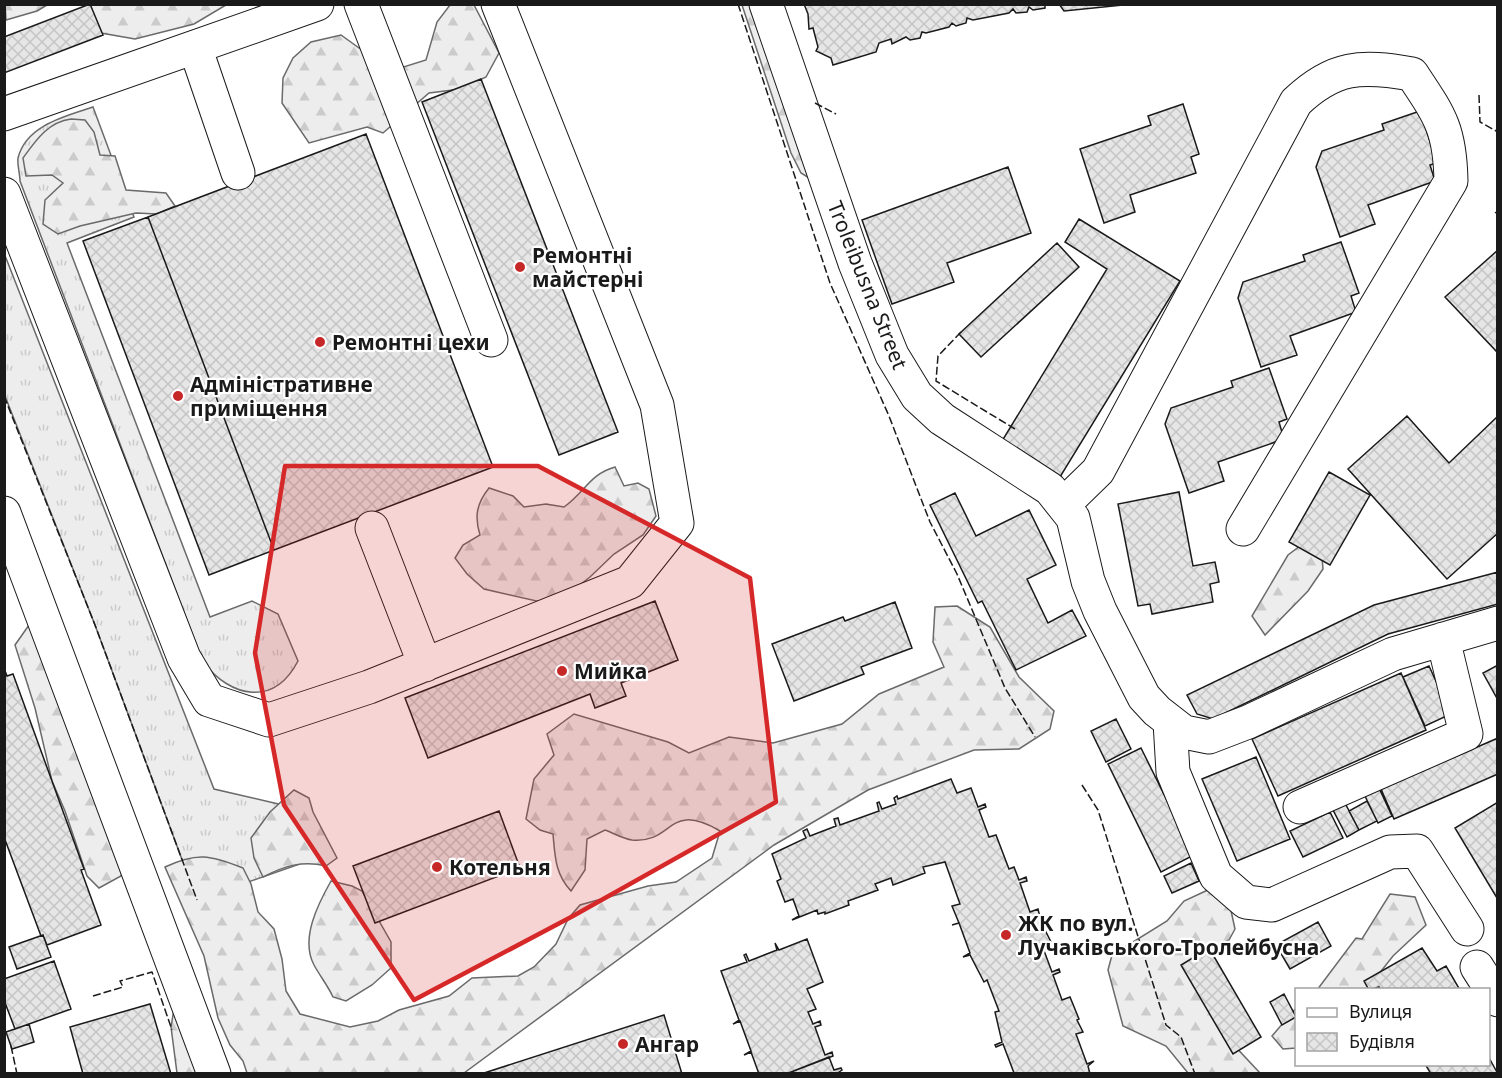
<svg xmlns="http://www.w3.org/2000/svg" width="1502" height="1078" viewBox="0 0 1502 1078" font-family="'Noto Sans',sans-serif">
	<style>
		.grass { fill: url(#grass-tufts); stroke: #6a6a6a; stroke-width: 1.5 }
		.forest { fill: url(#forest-firs); stroke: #6a6a6a; stroke-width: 1.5 }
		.building { fill: url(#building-cross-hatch); stroke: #1a1a1a; stroke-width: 1.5 }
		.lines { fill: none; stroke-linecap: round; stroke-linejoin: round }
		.minor-casing { stroke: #1a1a1a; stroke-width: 35 }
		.minor { stroke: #fff; stroke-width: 33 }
		.fence { stroke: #1a1a1a; stroke-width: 1.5; stroke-dasharray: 8 3; stroke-linecap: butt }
		.marked { fill: #d62828; fill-opacity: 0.2; stroke: #d62828; stroke-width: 4.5; stroke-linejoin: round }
		.poi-dot { fill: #c62828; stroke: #fff; stroke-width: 2 }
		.labels { text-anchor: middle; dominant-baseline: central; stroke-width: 4.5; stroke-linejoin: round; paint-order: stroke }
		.poi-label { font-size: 21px; font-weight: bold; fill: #1a1a1a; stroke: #fff; text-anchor: start }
		.street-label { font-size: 21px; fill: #1a1a1a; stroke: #fff }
	</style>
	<defs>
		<pattern id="grass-tufts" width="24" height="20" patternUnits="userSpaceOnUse" patternTransform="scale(1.5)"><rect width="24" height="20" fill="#ededed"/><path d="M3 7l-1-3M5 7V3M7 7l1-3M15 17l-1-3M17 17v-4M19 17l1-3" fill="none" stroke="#cbcbcb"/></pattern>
		<pattern id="forest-firs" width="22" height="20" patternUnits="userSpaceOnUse" patternTransform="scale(1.5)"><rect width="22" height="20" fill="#ededed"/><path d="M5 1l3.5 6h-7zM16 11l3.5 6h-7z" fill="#cbcbcb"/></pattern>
		<pattern id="building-cross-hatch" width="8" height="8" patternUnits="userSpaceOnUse" patternTransform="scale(1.5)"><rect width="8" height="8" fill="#e6e6e6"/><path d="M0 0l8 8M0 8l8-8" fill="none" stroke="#c5c5c5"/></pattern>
	</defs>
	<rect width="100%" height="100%" fill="#fff"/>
	<path class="grass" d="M 93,107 L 134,217 L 67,243 L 210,617 L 252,601 L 278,614 L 298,661 C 274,707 231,698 203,662 L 20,181 C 20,174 17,164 18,158 C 26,125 66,116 93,107 Z
		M 4,253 L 214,789 L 291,807 L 311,860 L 197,900 L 95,625 L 5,396 Z"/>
	<path class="forest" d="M 5,4 L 47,4 L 47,5 L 37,11 L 6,20 Z
		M 90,5 L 226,5 L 194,24 L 135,39 L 101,33 Z
		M 450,5 L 474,5 L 499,53 L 486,77 L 461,89 L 429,93 L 383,133 L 367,127 L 309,143 L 282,103 L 283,78 L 293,58 L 311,42 L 341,35 L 391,71 L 426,60 L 437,22 Z
		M 742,5 L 764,5 L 814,181 L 801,173 L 791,153 Z
		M 71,119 L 85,120 L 94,132 L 100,155 L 115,156 L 126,190 L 166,193 L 175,206 L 157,214 L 136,213 L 80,226 L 58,234 L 43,224 L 45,200 L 63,183 L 52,175 L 26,176 L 23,158 C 36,140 48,122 71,119 Z
		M 615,467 L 624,486 L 638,483 L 649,489 L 656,516 L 643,535 L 614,554 L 590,577 L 554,605 L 484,589 L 467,574 L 455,558 L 463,545 L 480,535 C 474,516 477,503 489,488 L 513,496 L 524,507 L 546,504 L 564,507 C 585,492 590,474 615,467 Z
		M 1312,537 L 1321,545 L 1323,569 L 1308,591 L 1265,635 L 1252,616 L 1288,555 Z
		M 957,606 L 990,627 L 1019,677 L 1054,711 L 1050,729 L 1019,749 L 974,750 L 868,790 L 774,845 L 464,1073 L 247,1073 L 243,1061 L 230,1045 L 218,1018 L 204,956 L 165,867 C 197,852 210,855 243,868 L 251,884 L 258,912 L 274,929 L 282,959 L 286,991 L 300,1014 L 350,1027 L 378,1021 L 399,1010 L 449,996 L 472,978 L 518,976 L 534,967 L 556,944 L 568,919 L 580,905 L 648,886 L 676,882 L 712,858 L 720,831 C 667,800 674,844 632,840 C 624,839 613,833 605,830 L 587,839 L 585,870 L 571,891 C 555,874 555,856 553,834 L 540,830 L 526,819 L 534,779 L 554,755 L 547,734 L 574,714 L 668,742 L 689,753 L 729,737 L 773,743 L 842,724 L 879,694 L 944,667 L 933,642 L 935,607 Z
		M 29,625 L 129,848 L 121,876 L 99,888 L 87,876 L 65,811 L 52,781 L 35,708 L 15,645 Z
		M 294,790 L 309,798 L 313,812 L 337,858 L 326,866 C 303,860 284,866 263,877 L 254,858 L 251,838 L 270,812 Z
		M 331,881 L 352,886 L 362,891 L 391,942 L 391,968 L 372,985 L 346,1001 L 333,997 C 328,986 320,976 314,965 C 300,939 318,904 331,881 Z
		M 1210,889 L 1230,906 L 1235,929 L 1229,940 L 1197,955 L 1231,1042 L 1260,1073 L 1188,1073 L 1166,1046 L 1123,1026 L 1108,970 L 1112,955 L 1167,921 L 1184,901 Z
		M 1390,894 L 1415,897 L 1426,925 L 1393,956 L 1367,989 L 1317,990 L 1356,938 L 1362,939 Z
		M 175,1003 L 228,1073 L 177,1073 L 171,1027 Z
		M 1296,1008 L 1296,1048 L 1283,1049 L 1272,1036 Z"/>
	<path class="building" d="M 90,4 L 103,35 L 4,73 L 4,37 Z
		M 804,4 L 1045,4 L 1045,8 L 1033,10 L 1029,7 L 1027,12 L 1016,13 L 1013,9 L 1009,13 L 973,20 L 967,18 L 966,23 L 956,26 L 952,23 L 949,27 L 926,33 L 922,32 L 920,38 L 910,40 L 906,37 L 892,44 L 891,39 L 879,43 L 876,52 L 833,65 L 831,58 L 816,51 L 818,47 L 813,28 L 809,29 L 808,14 Z
		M 1059,4 L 1133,4 L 1064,11 Z
		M 481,79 L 618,432 L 559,455 L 422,102 Z
		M 1183,104 L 1199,154 L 1191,157 L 1196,173 L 1130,195 L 1135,212 L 1104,223 L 1080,149 L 1151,125 L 1148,116 Z
		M 1420,111 L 1437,163 L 1430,165 L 1435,181 L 1368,205 L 1375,224 L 1340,237 L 1316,167 L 1322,151 L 1384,130 L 1382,124 Z
		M 366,134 L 493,467 L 274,550 L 148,217 Z
		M 1008,167 L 1031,233 L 947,263 L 954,282 L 892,304 L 862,220 Z
		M 148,217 L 274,550 L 209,575 L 83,241 Z
		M 1079,219 L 1180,281 L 1060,477 L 1002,441 L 1107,269 L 1065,242 Z
		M 1341,242 L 1359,293 L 1351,296 L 1356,312 L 1290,336 L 1297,355 L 1261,367 L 1238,298 L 1243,282 L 1305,261 L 1303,255 Z
		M 1057,243 L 1079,267 L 981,357 L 959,334 Z
		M 1498,250 L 1498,353 L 1445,297 Z
		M 1269,368 L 1287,419 L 1279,422 L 1284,439 L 1218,462 L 1224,481 L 1189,493 L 1165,424 L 1171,408 L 1233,387 L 1231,381 Z
		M 1407,416 L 1449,463 L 1498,416 L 1498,533 L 1447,579 L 1348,469 Z
		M 1329,472 L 1370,495 L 1330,565 L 1289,542 Z
		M 1179,492 L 1193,566 L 1215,562 L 1219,582 L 1210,584 L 1213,602 L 1152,614 L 1150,604 L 1138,606 L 1118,504 Z
		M 955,493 L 976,536 L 1029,510 L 1056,565 L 1027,579 L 1048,623 L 1072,610 L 1086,636 L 1016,670 L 982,601 L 978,603 L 930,505 Z
		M 1498,572 L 1498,604 L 1388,634 L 1213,719 L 1197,714 L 1187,695 L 1374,605 Z
		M 655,601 L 678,660 L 621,683 L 626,696 L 595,708 L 590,694 L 428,758 L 405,698 Z
		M 895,602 L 912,648 L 861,667 L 864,674 L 794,701 L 772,644 L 843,617 L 845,621 Z
		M 1498,665 L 1498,700 L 1483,673 Z
		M 1429,666 L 1451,714 L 1425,726 L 1403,677 Z
		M 4,668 L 7,676 L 13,674 L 84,869 L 81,870 L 101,925 L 47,945 L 43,935 L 41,936 L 4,837 Z
		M 1401,673 L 1426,730 L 1278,796 L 1252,739 Z
		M 1116,719 L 1131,749 L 1106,762 L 1091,731 Z
		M 1498,738 L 1498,774 L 1394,819 L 1381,789 Z
		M 1141,748 L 1194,855 L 1161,872 L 1108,764 Z
		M 1256,757 L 1290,839 L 1237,861 L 1202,779 Z
		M 951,779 L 957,793 L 971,788 L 978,807 L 985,804 L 986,807 L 979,810 L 989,837 L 996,835 L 1009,869 L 1014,867 L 1019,880 L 1026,877 L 1027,881 L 1020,883 L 1030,912 L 1038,909 L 1041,922 L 1052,944 L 1043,948 L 1052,972 L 1059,969 L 1060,972 L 1053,975 L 1062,1000 L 1070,997 L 1079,1019 L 1077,1020 L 1083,1032 L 1076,1034 L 1087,1064 L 1094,1061 L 1088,1066 L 1090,1074 L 1012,1074 L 1014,1073 L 1003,1044 L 996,1047 L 995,1045 L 1002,1042 L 995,1012 L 999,1011 L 987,980 L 984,982 L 970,955 L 963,957 L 970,953 L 959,923 L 952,925 L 959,923 L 952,906 L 960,904 L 945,862 L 923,867 L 925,873 L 893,885 L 891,878 L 875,884 L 878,890 L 848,901 L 849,905 L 825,914 L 825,912 L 818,914 L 817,910 L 792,920 L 799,916 L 793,899 L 785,902 L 777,881 L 781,879 L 772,854 L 806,838 L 803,831 L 807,829 L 810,836 L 836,826 L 834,819 L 838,818 L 840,825 L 879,811 L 877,803 L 879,802 L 882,809 L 896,804 L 894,798 L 897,796 L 898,799 Z
		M 1379,788 L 1392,816 L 1378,823 L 1364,794 Z
		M 1367,801 L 1377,821 L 1359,830 L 1349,811 Z
		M 1498,802 L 1498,897 L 1497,898 L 1455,828 Z
		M 1345,803 L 1359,830 L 1347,837 L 1333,810 Z
		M 499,811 L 520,868 L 375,923 L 353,866 Z
		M 1330,812 L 1343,838 L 1303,857 L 1290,831 Z
		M 1191,863 L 1199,881 L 1172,893 L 1164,876 Z
		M 1318,922 L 1331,946 L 1290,969 L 1276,945 Z
		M 43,935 L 51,957 L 17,969 L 9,947 Z
		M 807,939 L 823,982 L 807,989 L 816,1009 L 808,1012 L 813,1024 L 820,1021 L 821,1025 L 815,1027 L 825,1055 L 832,1052 L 833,1056 L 786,1074 L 759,1074 L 751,1052 L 744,1055 L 751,1051 L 740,1021 L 733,1024 L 739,1020 L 721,971 L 747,962 L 744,955 L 746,954 L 749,961 L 777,950 L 775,943 L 779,950 Z
		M 1209,948 L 1261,1037 L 1233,1054 L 1181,965 Z
		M 1422,948 L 1437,971 L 1446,966 L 1460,990 L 1381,990 L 1379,987 L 1369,990 L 1364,981 Z
		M 54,961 L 71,1009 L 15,1029 L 4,1000 L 4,979 Z
		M 1284,994 L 1296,1017 L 1282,1025 L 1270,1002 Z
		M 150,1004 L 171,1074 L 83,1074 L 70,1027 Z
		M 664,1015 L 682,1074 L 481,1074 Z
		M 29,1024 L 34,1042 L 12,1049 L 6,1032 Z
		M 1488,1056 L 1498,1074 L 1431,1074 L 1425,1064 L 1488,1064 Z
		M 829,1057 L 834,1070 L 841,1068 L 842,1070 L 836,1074 L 786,1074 Z"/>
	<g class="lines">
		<defs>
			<path id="minor" d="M 361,4 L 491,340
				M 766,4 L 855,263 L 892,355 L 917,396 L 942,419 L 1050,489 L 1073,518 L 1088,581 L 1100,611 L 1144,697 L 1157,711 L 1184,732 L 1209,737 L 1248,722 L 1393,654 L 1498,623
				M 195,47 L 238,173
				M 4,114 L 317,4
				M 4,194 L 184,658 L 209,700 L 269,720 L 369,687 L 630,582 L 677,523 L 657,405 L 498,4
				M 1063,505 L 1098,471 L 1296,102 C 1334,66 1361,65 1412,74 C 1440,116 1450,129 1451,181 L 1243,529
				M 4,513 L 214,1074
				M 372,528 L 425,665
				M 1170,722 L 1173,772 L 1216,876 L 1246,902 L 1272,905 L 1390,852 L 1417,851 L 1467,929
				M 1300,807 L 1466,734 L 1443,639
				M 1477,967 L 1498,1000"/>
		</defs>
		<use href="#minor" class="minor-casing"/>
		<use href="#minor" class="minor"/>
		<path class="fence" d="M 738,4 L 830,283 L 889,416 L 930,522 L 957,574 L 1005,688 L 1035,737
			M 1479,95 L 1480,122 L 1498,132
			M 815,103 L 836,114
			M 1495,213 L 1498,211
			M 961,332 L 938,356 L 936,381 L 1015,429
			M 4,396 L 95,625 L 197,900
			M 1082,785 L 1098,810 L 1166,1025 L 1181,1037 L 1195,1074
			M 93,996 L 123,987 L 120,981 L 152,972 L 172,1030
			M 11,1046 L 17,1074"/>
	</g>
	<path class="marked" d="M 285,466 L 538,466 L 750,578 L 776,802 L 573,916 L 414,1000 L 284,805 L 255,653 Z"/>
	<g class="poi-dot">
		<circle cx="520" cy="267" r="6"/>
		<circle cx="320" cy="342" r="6"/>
		<circle cx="178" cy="396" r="6"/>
		<circle cx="562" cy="671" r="6"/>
		<circle cx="437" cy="867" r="6"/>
		<circle cx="1006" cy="935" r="6"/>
		<circle cx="623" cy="1044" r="6"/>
	</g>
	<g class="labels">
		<g class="poi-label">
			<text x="532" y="255">Ремонтні<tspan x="532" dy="24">майстерні</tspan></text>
			<text x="332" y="342">Ремонтні цехи</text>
			<text x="190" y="384">Адміністративне<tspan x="190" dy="24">приміщення</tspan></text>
			<text x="574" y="671">Мийка</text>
			<text x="449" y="867">Котельня</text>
			<text x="1018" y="923">ЖК по вул.<tspan x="1018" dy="24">Лучаківського-Тролейбусна</tspan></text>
			<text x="635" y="1044">Ангар</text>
		</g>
		<g class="street-label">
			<text transform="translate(868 285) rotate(68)">Troleibusna Street</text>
		</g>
	</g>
	<rect width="1502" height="1078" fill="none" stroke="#1a1a1a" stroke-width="12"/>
	<rect x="1295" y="988" width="195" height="78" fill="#ffffff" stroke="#a3a3a3" stroke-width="1.5"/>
	<rect x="1307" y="1008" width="30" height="9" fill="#ffffff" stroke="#a3a3a3" stroke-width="1.5"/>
	<text x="1349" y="1018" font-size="18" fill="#1a1a1a">Вулиця</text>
	<rect x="1307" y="1033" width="30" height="18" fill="url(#building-cross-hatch)" stroke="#a3a3a3" stroke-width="1.5"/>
	<text x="1349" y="1048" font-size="18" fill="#1a1a1a">Будівля</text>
</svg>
